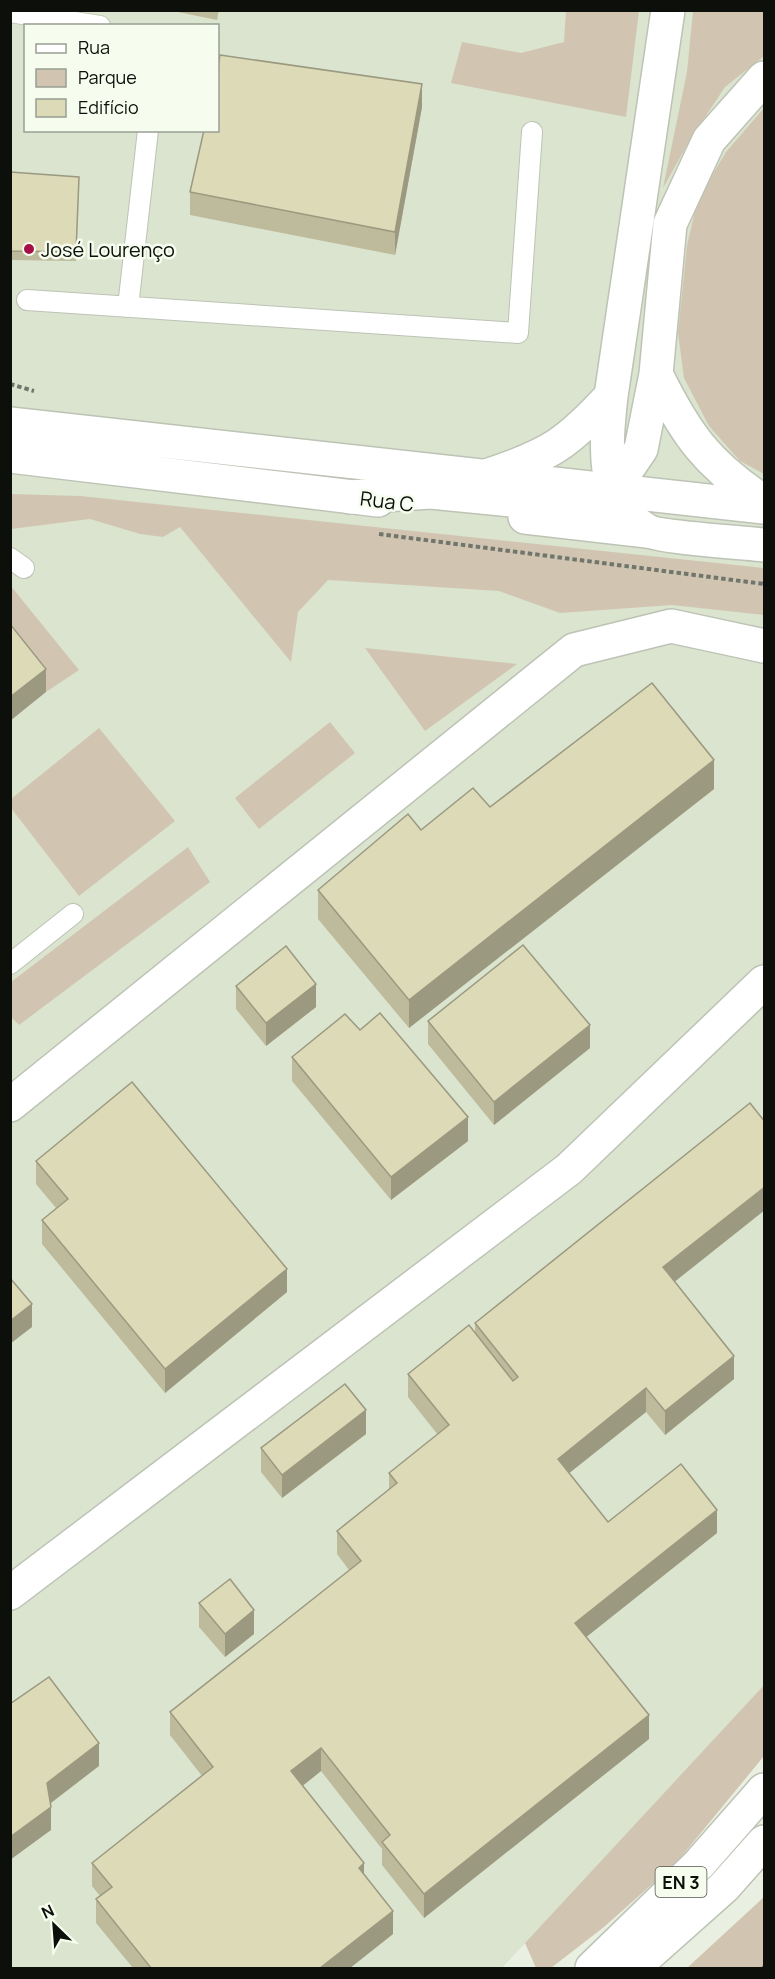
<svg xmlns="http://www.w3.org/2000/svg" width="775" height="1979" viewBox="0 0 775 1979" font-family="Manrope,sans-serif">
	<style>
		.built { fill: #dae4cf; fill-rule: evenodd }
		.green { fill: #d1c5b2 }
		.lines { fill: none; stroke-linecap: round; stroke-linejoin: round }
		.service-casing { stroke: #bdc3b5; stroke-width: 22 }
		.minor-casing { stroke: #bdc3b5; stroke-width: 36 }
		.tertiary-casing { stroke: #bdc3b5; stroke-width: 36 }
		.primary-casing { stroke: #bdc3b5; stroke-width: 36 }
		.path { stroke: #71766d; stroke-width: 4; stroke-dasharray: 4.5 3; stroke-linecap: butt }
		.service { stroke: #fff; stroke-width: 20 }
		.minor { stroke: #fff; stroke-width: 33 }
		.tertiary { stroke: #fff; stroke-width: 33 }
		.primary { stroke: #fff; stroke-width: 33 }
		.wall { fill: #bebb9d }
		.shaded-wall { fill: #9b9980 }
		.building { fill: #dddab7; stroke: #9b9980; stroke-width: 1.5 }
		.poi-dot { fill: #a61047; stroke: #f6fdee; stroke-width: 2 }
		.labels { text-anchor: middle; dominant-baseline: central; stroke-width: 5; stroke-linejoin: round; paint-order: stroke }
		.shield { fill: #f6fdee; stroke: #52564e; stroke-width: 1.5 }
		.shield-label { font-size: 18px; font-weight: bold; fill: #0c0f0a }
		.poi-label { font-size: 20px; fill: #0c0f0a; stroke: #f6fdee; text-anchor: start }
		.street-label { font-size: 20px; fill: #0c0f0a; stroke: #f6fdee }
	</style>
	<rect width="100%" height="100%" fill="#e9f0e1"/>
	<path class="built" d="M 11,11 L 764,11 L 764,1685 L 502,1968 L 11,1968 ZM 26,26 L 218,26 L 218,130 L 26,130 Z"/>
	<path class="green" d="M 566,11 L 639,11 L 626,117 L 451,83 L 462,42 L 521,53 L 564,42 Z
		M 693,11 L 764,11 L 764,56 L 725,87 L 690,140 L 663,188 L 687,72 Z
		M 764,108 L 764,474 L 740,461 L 709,426 L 684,378 L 678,333 L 687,245 L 698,199 L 726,152 Z
		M 11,494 L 80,496 L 764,568 L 764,615 L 672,605 L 560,613 L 499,591 L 328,580 L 298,612 L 291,662 L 180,527 L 163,537 L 140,534 L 90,519 L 11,529 Z
		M 10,585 L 79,670 L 46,692 L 11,647 Z
		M 365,648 L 517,664 L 425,731 Z
		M 330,722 L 355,753 L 259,829 L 235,798 Z
		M 99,728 L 175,821 L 79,896 L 11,808 L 11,799 Z
		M 188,847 L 210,882 L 19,1025 L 11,1017 L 11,982 Z
		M 764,1685 L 764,1756 L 677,1862 L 604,1927 L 551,1968 L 536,1968 L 525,1943 Z
		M 764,1897 L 764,1968 L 687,1968 Z"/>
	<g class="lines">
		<defs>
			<path id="service" d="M 10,12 L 100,26
				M 27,300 L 518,333 L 532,132
				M 128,307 L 148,130
				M 10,558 L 24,568
				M 10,964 L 73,914"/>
			<path id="minor" d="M 10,1105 L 574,650 L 671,626 L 764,646
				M 10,1593 L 569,1169 L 764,982"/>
			<path id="tertiary" d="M 10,424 L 764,507
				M 10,456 L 378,500
				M 525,517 L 647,531"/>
			<path id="primary" d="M 668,10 L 611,396 C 606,442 599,502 646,530 C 656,537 746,543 764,545
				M 656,374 C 686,435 707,464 764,502
				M 489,475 C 550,455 568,443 611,396
				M 350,497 L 431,492 L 570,506 L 595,500 L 613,490 L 641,449 L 656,374 L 670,224 L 709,140 L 764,78
				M 592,1968 L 699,1864 L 764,1790
				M 633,1968 L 724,1887 L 764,1842"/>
		</defs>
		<use href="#service" class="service-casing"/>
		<use href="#minor" class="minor-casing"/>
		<use href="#tertiary" class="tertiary-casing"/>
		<use href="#primary" class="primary-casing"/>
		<path class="path" d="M 10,384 L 34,391
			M 379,534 L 764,584
			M 763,1968 L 764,1967"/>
		<use href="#service" class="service"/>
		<use href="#minor" class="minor"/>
		<use href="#tertiary" class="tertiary"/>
		<use href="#primary" class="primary"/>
	</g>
	<path class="wall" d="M 168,10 L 219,10 L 217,20 Z
		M 422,107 L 395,255 L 190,215 L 190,192 Z
		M 10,172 L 79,177 L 76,261 L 10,260 Z
		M 714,789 L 409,1028 L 318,919 L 318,890 L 421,830 L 490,807 Z
		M 236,986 L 316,1007 L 266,1046 L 236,1009 Z
		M 428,1021 L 590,1048 L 494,1125 L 428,1044 Z
		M 292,1057 L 468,1141 L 391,1200 L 292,1081 Z
		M 36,1161 L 287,1292 L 165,1393 L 42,1244 L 42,1220 L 56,1208 L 36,1184 Z
		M 674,1282 L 734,1379 L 665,1435 L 646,1412 L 569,1473 L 608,1522 L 717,1533 L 586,1637 L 649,1739 L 424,1918 L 382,1865 L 382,1849 L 321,1771 L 302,1786 L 364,1875 L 393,1934 L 350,1968 L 133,1968 L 96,1923 L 96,1899 L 100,1896 L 92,1886 L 92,1863 L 202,1776 L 170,1735 L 170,1712 L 349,1570 L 337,1554 L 337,1531 L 389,1489 L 389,1473 L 438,1435 L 408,1397 L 408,1374 L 475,1333 L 475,1323 Z
		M 366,1434 L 282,1498 L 261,1472 L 261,1448 Z
		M 199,1603 L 254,1634 L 225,1657 L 199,1627 Z"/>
	<path class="shaded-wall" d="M 422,84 L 422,107 L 395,255 L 395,232 Z
		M 46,669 L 46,692 L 10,721 L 10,697 Z
		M 714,760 L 714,789 L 409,1028 L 409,1000 Z
		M 316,984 L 316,1007 L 266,1046 L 266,1023 Z
		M 590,1025 L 590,1048 L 494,1125 L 494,1102 Z
		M 468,1117 L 468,1141 L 391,1200 L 391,1177 Z
		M 765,1187 L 765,1210 L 663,1291 L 663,1267 Z
		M 287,1269 L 287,1292 L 165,1393 L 165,1369 Z
		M 32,1304 L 32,1327 L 10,1344 L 10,1321 Z
		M 734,1356 L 734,1379 L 665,1435 L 665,1411 Z
		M 646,1388 L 646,1412 L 558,1482 L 558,1459 Z
		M 366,1410 L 366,1434 L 282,1498 L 282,1475 Z
		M 717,1510 L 717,1533 L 575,1646 L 575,1623 Z
		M 254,1610 L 254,1634 L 225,1657 L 225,1634 Z
		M 649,1715 L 649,1739 L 424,1918 L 424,1894 Z
		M 99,1743 L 99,1766 L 47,1806 L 47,1783 Z
		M 321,1748 L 321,1771 L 291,1795 L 291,1771 Z
		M 51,1807 L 51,1830 L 10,1860 L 10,1837 Z
		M 364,1863 L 364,1887 L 359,1868 Z
		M 393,1911 L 393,1934 L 350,1968 L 320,1968 Z"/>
	<path class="building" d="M 220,55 L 422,84 L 395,232 L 190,192 L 204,130 L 218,130 L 218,68 Z
		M 10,172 L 79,177 L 76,252 L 10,251 Z
		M 10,624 L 46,669 L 10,697 Z
		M 652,683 L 714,760 L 409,1000 L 318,890 L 408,814 L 421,830 L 473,788 L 490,807 Z
		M 523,945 L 590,1025 L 494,1102 L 428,1021 Z
		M 286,946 L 316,984 L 266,1023 L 236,986 Z
		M 380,1013 L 468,1117 L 391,1177 L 292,1057 L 345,1014 L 360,1030 Z
		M 132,1082 L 287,1269 L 165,1369 L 42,1220 L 68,1199 L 36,1161 Z
		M 750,1103 L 765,1122 L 765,1187 L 663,1267 L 734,1356 L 665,1411 L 646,1388 L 558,1459 L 608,1522 L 681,1464 L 717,1510 L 575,1623 L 649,1715 L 424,1894 L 382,1842 L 390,1835 L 321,1748 L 291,1771 L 364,1863 L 359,1868 L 393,1911 L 320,1968 L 151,1968 L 96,1899 L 112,1887 L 92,1863 L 213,1767 L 170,1712 L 361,1561 L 337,1531 L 397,1483 L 389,1473 L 449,1425 L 408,1374 L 469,1325 L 513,1381 L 518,1377 L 475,1323 Z
		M 10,1278 L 32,1304 L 10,1321 Z
		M 345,1384 L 366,1410 L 282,1475 L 261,1448 Z
		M 230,1579 L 254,1610 L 225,1634 L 199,1603 Z
		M 49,1677 L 99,1743 L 47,1783 L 51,1807 L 10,1837 L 10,1704 Z"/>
	<circle class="poi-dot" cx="29" cy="249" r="6"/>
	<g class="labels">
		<rect class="shield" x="655.5" y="1867" width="51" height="30" rx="4.5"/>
		<g class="shield-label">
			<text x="681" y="1882">EN 3</text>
		</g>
		<g class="poi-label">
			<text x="41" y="249">José Lourenço</text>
		</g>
		<g class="street-label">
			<text transform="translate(387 501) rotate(7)">Rua C</text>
		</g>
	</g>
	<rect width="775" height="1979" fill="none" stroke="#0c0f0a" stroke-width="24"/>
	<rect x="24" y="24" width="195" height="108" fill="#f6fdee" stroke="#989e93" stroke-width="1.5"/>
	<rect x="36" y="44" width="30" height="9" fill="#ffffff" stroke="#989e93" stroke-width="1.5"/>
	<text x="78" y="54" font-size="18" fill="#0c0f0a">Rua</text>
	<rect x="36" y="69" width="30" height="18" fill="#d1c5b2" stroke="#989e93" stroke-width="1.5"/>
	<text x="78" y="84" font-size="18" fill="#0c0f0a">Parque</text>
	<rect x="36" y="99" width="30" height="18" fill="#dddab7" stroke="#989e93" stroke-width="1.5"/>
	<text x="78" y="114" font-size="18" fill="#0c0f0a">Edifício</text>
	<g transform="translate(54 1925) rotate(335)" stroke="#f6fdee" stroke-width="4.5" paint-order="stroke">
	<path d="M0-4.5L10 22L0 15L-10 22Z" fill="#0c0f0a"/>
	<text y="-9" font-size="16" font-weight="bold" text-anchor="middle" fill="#0c0f0a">N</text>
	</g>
</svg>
